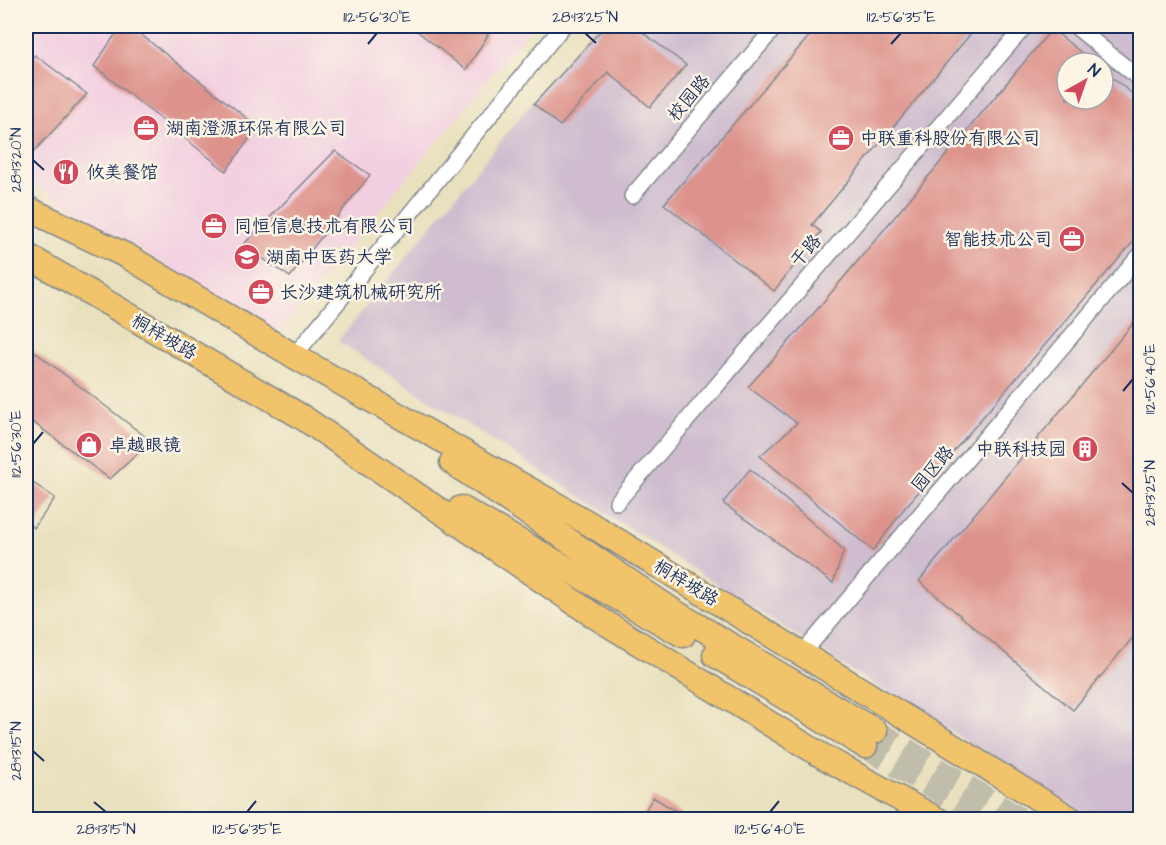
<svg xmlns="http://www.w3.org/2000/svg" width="1166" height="845" viewBox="0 0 1166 845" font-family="'Architects Daughter','LXGW WenKai TC',sans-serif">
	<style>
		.built { fill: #f2cfe1 }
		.industrial { fill: #cfbdcf; fill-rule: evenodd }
		.building { fill: #dd938c }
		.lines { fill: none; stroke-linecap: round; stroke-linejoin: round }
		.primary-tunnel { stroke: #c0bdab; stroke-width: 24; stroke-dasharray: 24 12; stroke-linecap: butt }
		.minor-casing { stroke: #82888e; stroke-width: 18 }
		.primary-casing { stroke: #82888e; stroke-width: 27 }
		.minor { stroke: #fff; stroke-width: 15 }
		.primary { stroke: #f1c36a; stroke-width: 24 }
		.ticks { fill: none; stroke: #1b2f5e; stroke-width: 2 }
		.labels { text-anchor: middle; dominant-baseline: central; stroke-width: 5; stroke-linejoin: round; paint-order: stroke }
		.street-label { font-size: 18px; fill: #1b2f5e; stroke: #fcf5e5 }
		.poi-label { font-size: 18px; fill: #1b2f5e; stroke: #fcf5e5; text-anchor: start }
		.neatline { fill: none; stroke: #1b2f5e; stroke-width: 2 }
		.ticks-label { font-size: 15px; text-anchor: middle; fill: #1b2f5e }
	</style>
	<rect width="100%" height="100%" fill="#fcf5e5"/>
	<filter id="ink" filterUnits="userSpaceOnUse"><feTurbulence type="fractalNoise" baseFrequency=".0167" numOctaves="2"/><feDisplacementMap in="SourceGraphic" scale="12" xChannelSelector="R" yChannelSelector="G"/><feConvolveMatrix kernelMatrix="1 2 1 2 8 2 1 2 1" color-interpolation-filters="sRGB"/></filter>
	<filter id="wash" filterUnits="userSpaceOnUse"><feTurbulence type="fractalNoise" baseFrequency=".008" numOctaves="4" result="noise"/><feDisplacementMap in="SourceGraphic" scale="24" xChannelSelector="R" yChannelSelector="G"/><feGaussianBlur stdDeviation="1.35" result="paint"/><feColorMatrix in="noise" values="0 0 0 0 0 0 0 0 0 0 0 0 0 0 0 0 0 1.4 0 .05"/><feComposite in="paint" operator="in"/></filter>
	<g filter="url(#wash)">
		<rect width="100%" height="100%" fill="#e9e1be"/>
		<path class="built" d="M 26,26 L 532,26 L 277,335 L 26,179 Z"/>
		<path class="industrial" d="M 594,26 L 1140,26 L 1140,819 L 1095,819 L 855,673 L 338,341 ZM 1067,63 L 1103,63 L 1103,99 L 1067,99 Z"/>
		<g id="blocks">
			<path class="building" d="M 121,26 L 130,26 L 258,127 L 226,171 L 94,66 Z
				M 411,26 L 475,26 L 488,35 L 466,70 Z
				M 605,26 L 634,26 L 686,65 L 650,107 L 608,72 L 560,126 L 534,104 Z
				M 818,26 L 977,26 L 812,225 L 821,232 L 774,291 L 664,204 Z
				M 1052,29 L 1094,63 L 1067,63 L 1067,99 L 1103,99 L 1103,70 L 1140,100 L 1140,234 L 903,510 L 873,551 L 760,456 L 797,423 L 748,387 L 810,318 Z
				M 35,55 L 87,94 L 26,160 L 26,63 Z
				M 335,151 L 370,175 L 290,277 L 243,245 Z
				M 1140,315 L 1140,629 L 1073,710 L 919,581 Z
				M 26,345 L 151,441 L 110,479 L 26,417 Z
				M 750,469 L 844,550 L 833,583 L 723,503 Z
				M 26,478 L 55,498 L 34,528 L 26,521 Z
				M 653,797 L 690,820 L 640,820 Z"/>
		</g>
	</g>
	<g filter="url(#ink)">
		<use href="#blocks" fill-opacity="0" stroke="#82888e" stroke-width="1.5"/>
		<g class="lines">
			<path class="primary-tunnel" d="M 875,731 L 1021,820
				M 865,746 L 987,820"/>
			<defs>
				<path id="minor" d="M 1075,26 L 1140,79
					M 632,196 L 776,26
					M 294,356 L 563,26
					M 617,502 L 1025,26
					M 802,654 L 1140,255"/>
				<path id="primary" d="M 26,208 L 127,256 L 294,356 L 590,524 L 1073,820
					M 26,255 L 302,417 L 593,615 L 824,757 L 938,820
					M 452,462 L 673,611 L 875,731
					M 461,508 L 683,635
					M 715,655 L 865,746"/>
			</defs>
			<use href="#minor" class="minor-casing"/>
			<use href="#primary" class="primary-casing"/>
			<use href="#minor" class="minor"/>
			<use href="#primary" class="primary"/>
		</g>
	</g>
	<path class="ticks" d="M 585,33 L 596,43M 368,44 L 377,33M 891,44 L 901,33M 33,160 L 44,170M 1123,391 L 1133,379M 33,444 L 43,432M 1122,483 L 1133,493M 33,751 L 44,761M 94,802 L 106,812M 247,812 L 256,801M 770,812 L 779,801"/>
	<defs>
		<symbol id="office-disc" viewBox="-11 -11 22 22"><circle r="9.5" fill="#d1495b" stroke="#fcf5e5"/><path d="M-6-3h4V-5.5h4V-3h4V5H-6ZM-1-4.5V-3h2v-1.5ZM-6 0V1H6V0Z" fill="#fff"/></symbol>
		<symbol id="restaurant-disc" viewBox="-11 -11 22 22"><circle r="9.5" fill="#d1495b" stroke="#fcf5e5"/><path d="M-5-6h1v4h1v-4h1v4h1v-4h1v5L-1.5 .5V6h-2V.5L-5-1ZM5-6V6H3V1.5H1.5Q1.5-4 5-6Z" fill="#fff"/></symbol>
		<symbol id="university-disc" viewBox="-11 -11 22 22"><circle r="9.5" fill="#d1495b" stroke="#fcf5e5"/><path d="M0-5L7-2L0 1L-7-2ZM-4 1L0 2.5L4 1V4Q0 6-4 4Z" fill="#fff"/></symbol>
		<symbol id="shop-disc" viewBox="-11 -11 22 22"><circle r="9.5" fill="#d1495b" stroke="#fcf5e5"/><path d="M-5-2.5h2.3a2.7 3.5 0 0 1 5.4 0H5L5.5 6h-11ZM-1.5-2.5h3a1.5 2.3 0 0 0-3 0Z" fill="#fff"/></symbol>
		<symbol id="building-disc" viewBox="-11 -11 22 22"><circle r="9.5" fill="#d1495b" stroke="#fcf5e5"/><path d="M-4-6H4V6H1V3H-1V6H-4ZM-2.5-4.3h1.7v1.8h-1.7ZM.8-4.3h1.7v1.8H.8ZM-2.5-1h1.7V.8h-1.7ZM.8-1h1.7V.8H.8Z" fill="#fff"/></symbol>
	</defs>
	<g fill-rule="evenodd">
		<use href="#office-disc" x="131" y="113" width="30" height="30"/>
		<use href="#office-disc" x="826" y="123" width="30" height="30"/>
		<use href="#restaurant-disc" x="51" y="157" width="30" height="30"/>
		<use href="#office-disc" x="199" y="211" width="30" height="30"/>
		<use href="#office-disc" x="1057" y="224" width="30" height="30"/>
		<use href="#university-disc" x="232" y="242" width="30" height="30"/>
		<use href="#office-disc" x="246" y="277" width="30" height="30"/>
		<use href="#shop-disc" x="74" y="430" width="30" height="30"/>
		<use href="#building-disc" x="1070" y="434" width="30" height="30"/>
	</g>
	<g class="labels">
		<g class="street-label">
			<text transform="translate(689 98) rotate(-50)">校园路</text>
			<text transform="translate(806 251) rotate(-49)">干路</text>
			<text transform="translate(164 337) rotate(30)">桐梓坡路</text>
			<text transform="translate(933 469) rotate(-50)">园区路</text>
			<text transform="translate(686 583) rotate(31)">桐梓坡路</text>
		</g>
		<g class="poi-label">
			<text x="166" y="128">湖南澄源环保有限公司</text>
			<text x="860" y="138">中联重科股份有限公司</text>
			<text x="86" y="172">攸美餐馆</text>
			<text x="234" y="226">同恒信息技术有限公司</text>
			<text x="1052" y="239" text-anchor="end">智能技术公司</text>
			<text x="266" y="257">湖南中医药大学</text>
			<text x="280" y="292">长沙建筑机械研究所</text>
			<text x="109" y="445">卓越眼镜</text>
			<text x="1066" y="449" text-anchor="end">中联科技园</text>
		</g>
	</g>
	<rect width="1166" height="845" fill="none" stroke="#fcf5e5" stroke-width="66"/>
	<g transform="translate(1085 81) rotate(40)"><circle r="28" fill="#fcf5e5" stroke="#a2a6af" stroke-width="1.5"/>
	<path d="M0-4.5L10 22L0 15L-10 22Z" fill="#d1495b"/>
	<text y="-9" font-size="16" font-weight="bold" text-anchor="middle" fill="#1b2f5e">N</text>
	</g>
	<rect x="33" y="33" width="1100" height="779" class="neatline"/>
	<g class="ticks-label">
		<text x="377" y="22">112°56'30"E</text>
		<text x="585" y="22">28°13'25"N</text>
		<text x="901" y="22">112°56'35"E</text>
		<text transform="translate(16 160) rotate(-90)" y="5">28°13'20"N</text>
		<text transform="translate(1150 379) rotate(-90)" y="5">112°56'40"E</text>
		<text transform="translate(16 444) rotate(-90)" y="5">112°56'30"E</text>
		<text transform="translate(1150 493) rotate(-90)" y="5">28°13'25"N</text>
		<text transform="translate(16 751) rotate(-90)" y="5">28°13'15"N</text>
		<text x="106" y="834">28°13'15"N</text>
		<text x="247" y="834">112°56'35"E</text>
		<text x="770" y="834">112°56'40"E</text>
	</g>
</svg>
